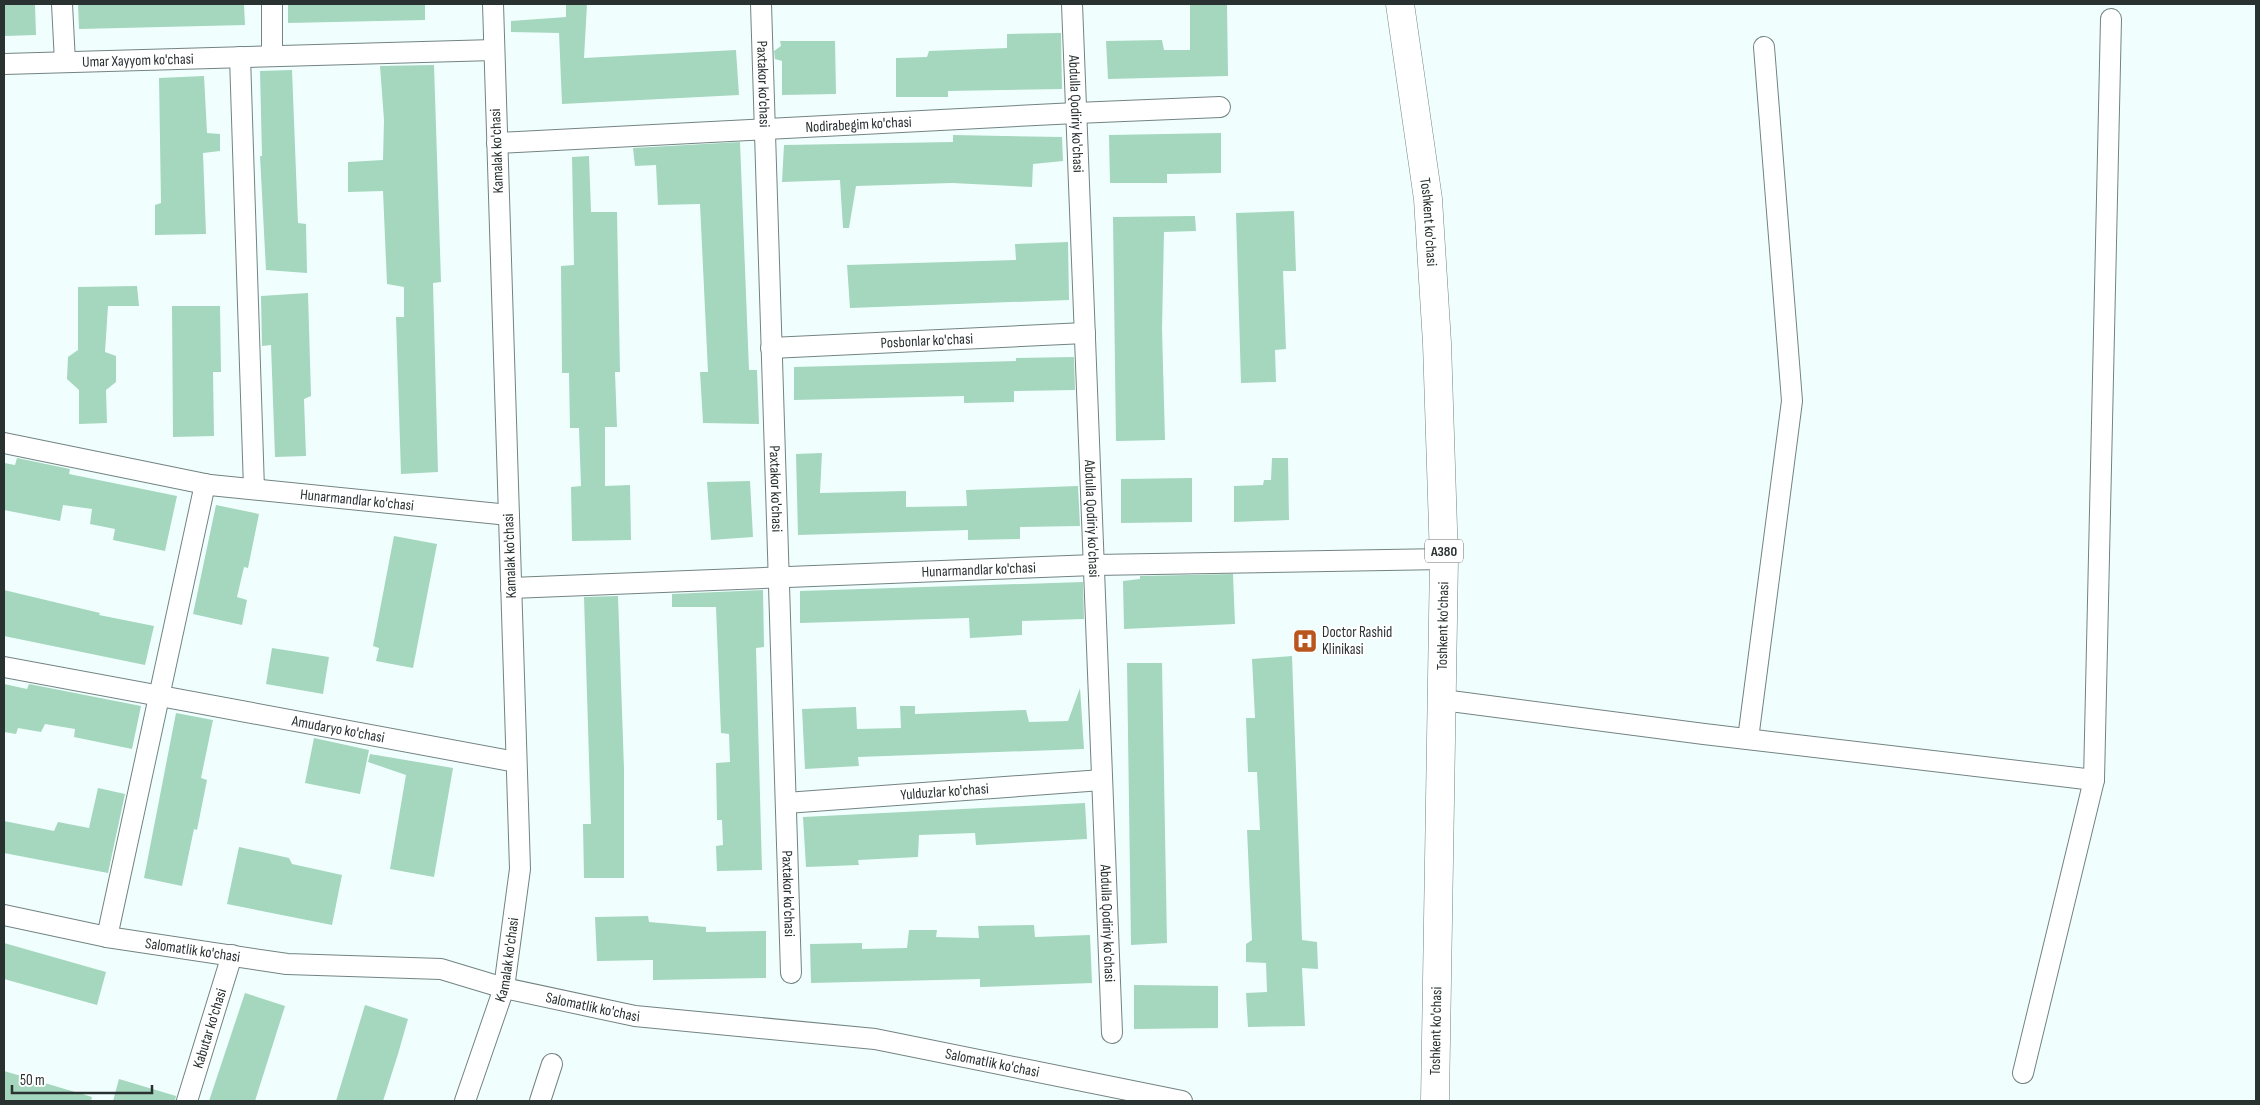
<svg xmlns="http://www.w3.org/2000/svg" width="2260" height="1105" viewBox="0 0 2260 1105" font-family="'Sofia Sans Condensed',sans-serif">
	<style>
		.building { fill: #a4d7be }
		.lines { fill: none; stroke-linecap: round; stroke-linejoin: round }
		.minor-casing { stroke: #738382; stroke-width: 22 }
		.highway-casing { stroke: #738382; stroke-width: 29 }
		.minor { stroke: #fff; stroke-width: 20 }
		.highway { stroke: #fff; stroke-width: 28 }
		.labels { text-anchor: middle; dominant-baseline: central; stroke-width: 4; stroke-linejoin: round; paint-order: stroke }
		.shield { fill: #fff; stroke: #6a6f6f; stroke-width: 1 }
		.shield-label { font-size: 14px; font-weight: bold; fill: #2a3131 }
		.street-label { font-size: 15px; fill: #2a3131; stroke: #fff }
		.poi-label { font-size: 15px; fill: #2a3131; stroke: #fff; text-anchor: start }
	</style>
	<rect width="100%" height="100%" fill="#f0fffe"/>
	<path class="building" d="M 4,4 L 35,4 L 36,35 L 4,36 Z
		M 78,4 L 244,4 L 245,25 L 79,29 Z
		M 288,4 L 425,4 L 425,20 L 288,23 Z
		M 566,4 L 587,4 L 584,58 L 736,50 L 739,95 L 562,104 L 559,33 L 511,32 L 511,21 L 566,17 Z
		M 1190,4 L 1227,4 L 1228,76 L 1108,79 L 1106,41 L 1162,40 L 1164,50 L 1190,50 Z
		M 1061,33 L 1062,89 L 948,91 L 948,97 L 896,97 L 896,58 L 927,57 L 929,51 L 1007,48 L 1007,34 Z
		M 780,41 L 835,41 L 836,94 L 782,95 L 782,61 L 775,59 L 774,51 L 781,46 Z
		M 434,65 L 441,282 L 433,283 L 438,472 L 401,474 L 396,317 L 404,317 L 404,287 L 387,284 L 383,191 L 348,192 L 348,162 L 383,160 L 384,120 L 380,66 Z
		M 292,70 L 298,223 L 306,224 L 307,273 L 266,270 L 260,156 L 262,156 L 260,71 Z
		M 204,76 L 207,133 L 220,134 L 220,151 L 203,153 L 206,234 L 155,235 L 155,205 L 161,203 L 159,78 Z
		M 1221,133 L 1221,173 L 1167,174 L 1167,183 L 1110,183 L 1109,135 Z
		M 953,135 L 1062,137 L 1063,161 L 1033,164 L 1032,187 L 952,183 L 856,186 L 849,228 L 843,228 L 840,180 L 782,182 L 784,145 L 953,142 Z
		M 740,142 L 749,370 L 757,370 L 759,424 L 703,423 L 700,372 L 708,372 L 700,204 L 658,205 L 656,165 L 635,166 L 633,148 Z
		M 589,156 L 591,212 L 617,212 L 620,372 L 615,372 L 617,427 L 605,427 L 605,486 L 630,485 L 631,540 L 572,541 L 571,487 L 581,486 L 579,428 L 570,428 L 569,373 L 562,373 L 561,266 L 574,265 L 572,157 Z
		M 1294,211 L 1296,271 L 1283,271 L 1286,349 L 1275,350 L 1276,382 L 1241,383 L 1236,213 Z
		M 1195,216 L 1196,231 L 1164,232 L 1162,329 L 1165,440 L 1116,441 L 1113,217 Z
		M 1068,242 L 1069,300 L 850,308 L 847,265 L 1016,260 L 1015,244 Z
		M 137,286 L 139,306 L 108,306 L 105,352 L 116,356 L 116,382 L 106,390 L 107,423 L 79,424 L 79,390 L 67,379 L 68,357 L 78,350 L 78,287 Z
		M 308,293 L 311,396 L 304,399 L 306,456 L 275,457 L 271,345 L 262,346 L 261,296 Z
		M 172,306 L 220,306 L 221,372 L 213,372 L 214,436 L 173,437 Z
		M 1074,357 L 1075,390 L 1014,391 L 1014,402 L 964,403 L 964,396 L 794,400 L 794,367 L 1016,361 L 1016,358 Z
		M 822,453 L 820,493 L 906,491 L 906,507 L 967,506 L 966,490 L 1078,486 L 1080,526 L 1020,527 L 1020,539 L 968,540 L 968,530 L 798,535 L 796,454 Z
		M 17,458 L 70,469 L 69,474 L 177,496 L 165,551 L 113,540 L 115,529 L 90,524 L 92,509 L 63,505 L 60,521 L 4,510 L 4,463 L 15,465 Z
		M 1272,458 L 1288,458 L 1289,520 L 1234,522 L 1234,486 L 1263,485 L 1264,480 L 1271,480 Z
		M 1192,478 L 1192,522 L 1121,523 L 1121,479 Z
		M 750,481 L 753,537 L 711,540 L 707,482 Z
		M 216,505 L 259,514 L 248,568 L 244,567 L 237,597 L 247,600 L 242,625 L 193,614 Z
		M 394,536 L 437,544 L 413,668 L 376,661 L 379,648 L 373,646 Z
		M 1233,574 L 1235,624 L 1124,629 L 1123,581 L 1140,579 L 1140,576 Z
		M 1083,582 L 1084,619 L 1022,621 L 1022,635 L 970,638 L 969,618 L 800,623 L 800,591 Z
		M 4,590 L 100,613 L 99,615 L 154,626 L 145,665 L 4,636 Z
		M 763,590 L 764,647 L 756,648 L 762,870 L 717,871 L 716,846 L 723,845 L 722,820 L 717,820 L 716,763 L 730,762 L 729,734 L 721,733 L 716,607 L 672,607 L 672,594 Z
		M 618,596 L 624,769 L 624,878 L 584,878 L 583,824 L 591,824 L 584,597 Z
		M 272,648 L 329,657 L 323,694 L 266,684 Z
		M 1292,656 L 1302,940 L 1317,942 L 1318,969 L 1302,968 L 1305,1026 L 1248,1027 L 1246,993 L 1267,992 L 1266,963 L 1246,962 L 1246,944 L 1252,940 L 1247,830 L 1260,830 L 1257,772 L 1248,772 L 1246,718 L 1255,718 L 1252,659 Z
		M 1127,663 L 1162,663 L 1167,943 L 1131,945 Z
		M 4,684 L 27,689 L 29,684 L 141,706 L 132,749 L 74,737 L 75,729 L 45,724 L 41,732 L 18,728 L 16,734 L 4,732 Z
		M 1080,688 L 1084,749 L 858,757 L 859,766 L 805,769 L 802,709 L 856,707 L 857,729 L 901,728 L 900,706 L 915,706 L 915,714 L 1026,710 L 1029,722 L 1068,721 Z
		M 176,713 L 213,720 L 201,778 L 207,780 L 197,830 L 194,829 L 182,886 L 144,878 Z
		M 314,738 L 369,750 L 360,794 L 305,783 Z
		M 370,754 L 453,768 L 434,877 L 390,869 L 406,775 L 368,762 Z
		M 98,788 L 125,794 L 108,873 L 4,853 L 4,821 L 54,831 L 58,822 L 89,828 Z
		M 1085,803 L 1087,839 L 976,845 L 975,833 L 919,835 L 918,857 L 858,860 L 859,865 L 806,867 L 803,817 Z
		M 239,847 L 289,858 L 292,864 L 342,875 L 332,925 L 227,904 Z
		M 648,916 L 649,922 L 706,927 L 706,932 L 766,931 L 766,978 L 653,980 L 653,960 L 597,961 L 595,917 Z
		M 1034,925 L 1035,937 L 1090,935 L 1092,983 L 980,987 L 980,979 L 811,983 L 810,944 L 862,943 L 862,949 L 907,948 L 909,930 L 937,930 L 936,937 L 979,938 L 978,926 Z
		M 4,943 L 106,972 L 97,1005 L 4,979 Z
		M 1134,985 L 1218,986 L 1218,1028 L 1134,1029 Z
		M 245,993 L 285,1006 L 255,1101 L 209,1101 Z
		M 365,1005 L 408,1019 L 398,1054 L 383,1101 L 336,1101 Z
		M 4,1071 L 92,1097 L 91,1101 L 4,1101 Z
		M 119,1079 L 176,1096 L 175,1101 L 113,1101 Z"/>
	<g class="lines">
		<defs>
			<g id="minor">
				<path d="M 62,4 L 65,62"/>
				<path d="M 272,4 L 272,55"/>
				<path id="s1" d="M 761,4 L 791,973"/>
				<path id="s2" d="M 1072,4 L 1112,1033"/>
				<path d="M 240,57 L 254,489"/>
				<path id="s3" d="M 4,64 L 494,50"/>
				<path id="s4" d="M 497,143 L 1076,113 L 1220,107"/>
				<path id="s5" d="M 771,348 L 1085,333"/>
				<path id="s6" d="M 4,443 L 210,485 L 509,515"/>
				<path id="s7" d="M 511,588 L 1094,565 L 1444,559"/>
				<path id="s8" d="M 4,667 L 516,762"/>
				<path d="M 1443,700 L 1704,734 L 2094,780"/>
				<path d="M 1748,739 L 1792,401 L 1764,47"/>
				<path id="s9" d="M 786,803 L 1102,780"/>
				<path id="s10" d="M 4,915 L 107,937 L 287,964 L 441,969 L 504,988 L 635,1016 L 875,1039 L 1182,1101"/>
				<path d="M 107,937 L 205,484"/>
				<path d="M 2023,1073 L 2094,780 L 2111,19"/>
				<path id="s11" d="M 187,1101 L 232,955"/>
				<path id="s12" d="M 465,1101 L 504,988 L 520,869 L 493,4"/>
				<path d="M 540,1101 L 552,1064"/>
			</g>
			<g id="highway">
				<path id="s13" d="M 1400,4 L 1428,199 L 1437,343 L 1444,559 L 1435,1101"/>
			</g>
		</defs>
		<use href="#minor" class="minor-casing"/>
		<use href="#highway" class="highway-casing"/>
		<use href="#minor" class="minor"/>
		<use href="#highway" class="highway"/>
	</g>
	<defs>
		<symbol id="hospital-square" viewBox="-11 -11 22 22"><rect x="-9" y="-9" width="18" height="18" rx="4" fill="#b9561e" stroke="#fff"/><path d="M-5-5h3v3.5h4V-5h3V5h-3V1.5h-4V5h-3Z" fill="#fff"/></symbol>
	</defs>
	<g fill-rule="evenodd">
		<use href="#hospital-square" x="1291" y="627" width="28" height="28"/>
	</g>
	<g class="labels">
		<rect class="shield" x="1425" y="539.5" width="38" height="23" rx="4"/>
		<g class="shield-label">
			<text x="1444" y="551">A380</text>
		</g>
		<g class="street-label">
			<text stroke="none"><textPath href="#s3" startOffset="134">Umar Xayyom ko'chasi</textPath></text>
			<text stroke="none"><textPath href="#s1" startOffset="80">Paxtakor ko'chasi</textPath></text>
			<text stroke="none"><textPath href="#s2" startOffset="110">Abdulla Qodiriy ko'chasi</textPath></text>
			<text stroke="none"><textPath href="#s4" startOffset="362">Nodirabegim ko'chasi</textPath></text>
			<text transform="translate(497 151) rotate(-92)">Kamalak ko'chasi</text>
			<text stroke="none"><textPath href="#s13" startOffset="220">Toshkent ko'chasi</textPath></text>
			<text stroke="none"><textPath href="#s5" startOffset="156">Posbonlar ko'chasi</textPath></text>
			<text stroke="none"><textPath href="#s1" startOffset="485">Paxtakor ko'chasi</textPath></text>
			<text stroke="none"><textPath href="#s6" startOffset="358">Hunarmandlar ko'chasi</textPath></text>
			<text stroke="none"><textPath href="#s2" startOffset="515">Abdulla Qodiriy ko'chasi</textPath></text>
			<text transform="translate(510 556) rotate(-92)">Kamalak ko'chasi</text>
			<text stroke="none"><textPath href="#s7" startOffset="468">Hunarmandlar ko'chasi</textPath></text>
			<text transform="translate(1443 626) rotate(-89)">Toshkent ko'chasi</text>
			<text stroke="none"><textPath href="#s8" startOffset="340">Amudaryo ko'chasi</textPath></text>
			<text stroke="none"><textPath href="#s9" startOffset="159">Yulduzlar ko'chasi</textPath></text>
			<text stroke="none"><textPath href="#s1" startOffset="890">Paxtakor ko'chasi</textPath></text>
			<text stroke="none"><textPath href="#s2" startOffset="920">Abdulla Qodiriy ko'chasi</textPath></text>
			<text stroke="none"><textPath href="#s10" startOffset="192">Salomatlik ko'chasi</textPath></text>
			<text stroke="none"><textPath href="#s12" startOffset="148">Kamalak ko'chasi</textPath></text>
			<text stroke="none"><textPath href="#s10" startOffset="598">Salomatlik ko'chasi</textPath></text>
			<text stroke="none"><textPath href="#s11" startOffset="76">Kabutar ko'chasi</textPath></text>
			<text transform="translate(1436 1031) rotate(-89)">Toshkent ko'chasi</text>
			<text stroke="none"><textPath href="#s10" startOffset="1002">Salomatlik ko'chasi</textPath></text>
		</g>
		<g class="poi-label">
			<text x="1322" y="632">Doctor Rashid<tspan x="1322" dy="17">Klinikasi</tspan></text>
		</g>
	</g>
	<rect width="2260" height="1105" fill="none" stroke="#2a3131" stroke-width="10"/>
	<path d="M12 1085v8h140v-8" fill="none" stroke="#2a3131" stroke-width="2.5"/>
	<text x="20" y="1085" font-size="15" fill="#2a3131" stroke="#ffffff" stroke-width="4" paint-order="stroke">50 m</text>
</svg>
